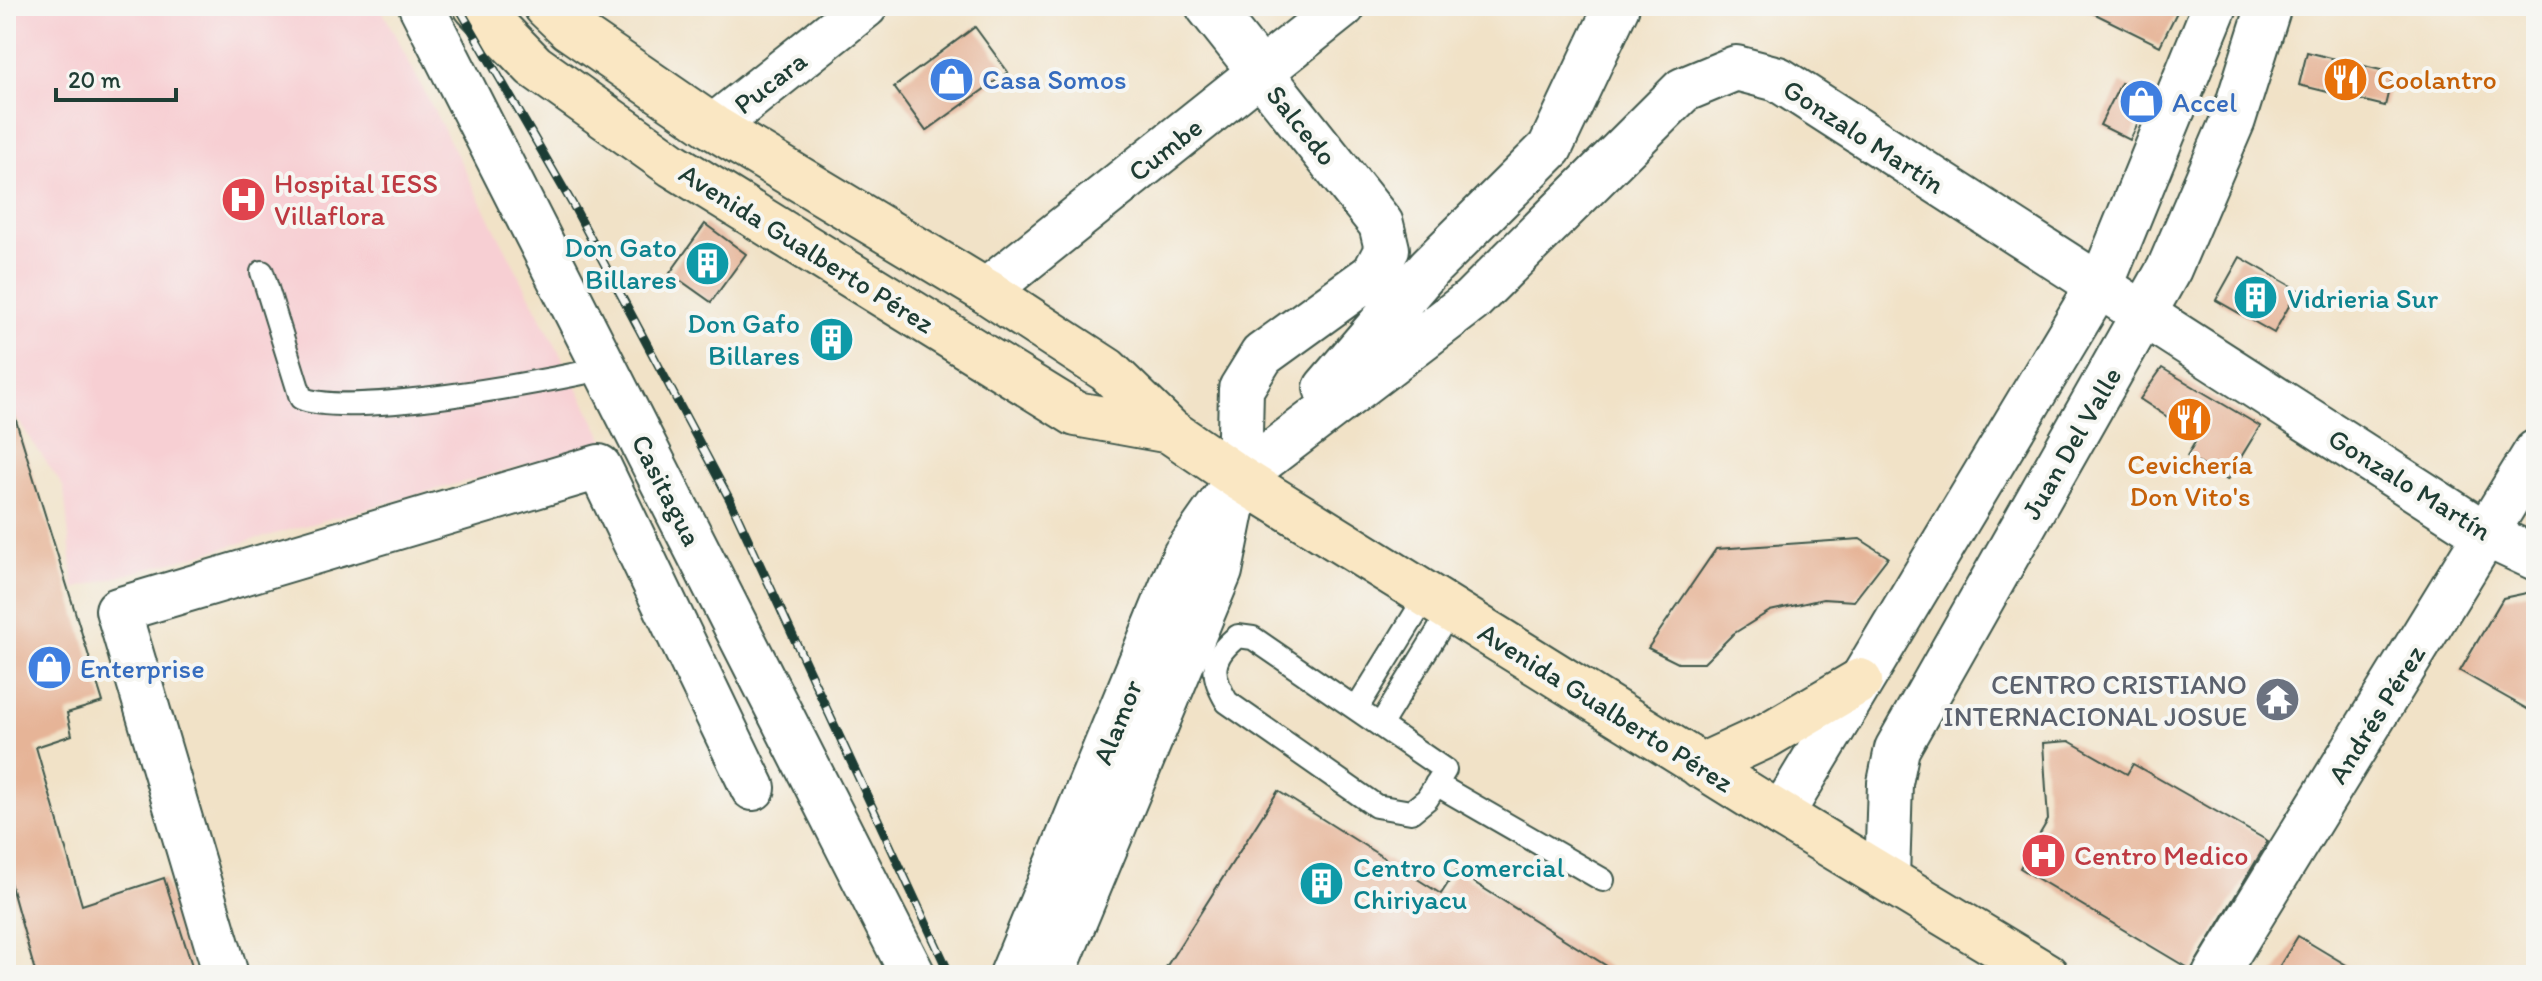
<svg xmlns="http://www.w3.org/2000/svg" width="2542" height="981" viewBox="0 0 2542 981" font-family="Itim,sans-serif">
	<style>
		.built { fill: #f7cfd3 }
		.building { fill: #e6b497 }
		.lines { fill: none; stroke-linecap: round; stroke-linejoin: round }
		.service-casing { stroke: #3e564a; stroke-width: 26 }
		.minor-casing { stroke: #3e564a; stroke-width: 48 }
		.tertiary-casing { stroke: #3e564a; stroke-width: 48 }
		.secondary-casing { stroke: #3e564a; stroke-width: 48 }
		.service { stroke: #fff; stroke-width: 22 }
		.minor { stroke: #fff; stroke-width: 44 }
		.tertiary { stroke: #fff; stroke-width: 44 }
		.secondary { stroke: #fae7c3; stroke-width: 44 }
		.rail-casing { stroke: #1f3d34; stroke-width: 9 }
		.rail { stroke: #f6f6f2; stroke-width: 6; stroke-dasharray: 18; stroke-linecap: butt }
		.labels { text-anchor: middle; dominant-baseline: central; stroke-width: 8; stroke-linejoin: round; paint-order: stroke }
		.shop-label { font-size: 28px; fill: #366cbe; stroke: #f6f6f2; text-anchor: start }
		.food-label { font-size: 28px; fill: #c56008; stroke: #f6f6f2; text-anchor: start }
		.street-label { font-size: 28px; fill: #1f3d34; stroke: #f6f6f2 }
		.health-label { font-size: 28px; fill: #be3a42; stroke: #f6f6f2; text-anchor: start }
		.culture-label { font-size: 28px; fill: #0d838f; stroke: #f6f6f2; text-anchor: end }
		.worship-label { font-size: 28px; fill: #5b616d; stroke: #f6f6f2; text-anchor: end }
	</style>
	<rect width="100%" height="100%" fill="#f6f6f2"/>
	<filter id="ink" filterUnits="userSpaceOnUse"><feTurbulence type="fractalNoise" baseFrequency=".0125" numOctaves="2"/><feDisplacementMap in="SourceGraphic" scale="16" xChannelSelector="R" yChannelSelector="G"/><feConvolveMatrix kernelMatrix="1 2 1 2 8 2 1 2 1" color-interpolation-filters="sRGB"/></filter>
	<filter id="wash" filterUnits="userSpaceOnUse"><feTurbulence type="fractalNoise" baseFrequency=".006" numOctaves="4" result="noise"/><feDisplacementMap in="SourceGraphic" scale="32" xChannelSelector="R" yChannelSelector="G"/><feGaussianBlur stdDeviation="1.8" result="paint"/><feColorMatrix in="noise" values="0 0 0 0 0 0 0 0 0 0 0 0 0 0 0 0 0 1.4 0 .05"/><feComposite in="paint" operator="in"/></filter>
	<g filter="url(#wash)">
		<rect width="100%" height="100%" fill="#f1e2c7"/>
		<path class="built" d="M 6,6 L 380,6 L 606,443 L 74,589 L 64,488 L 10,409 L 6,392 Z"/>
		<g id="blocks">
			<path class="building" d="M 2079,6 L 2180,6 L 2160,46 Z
				M 975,27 L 1008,72 L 926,131 L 894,87 Z
				M 2307,52 L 2393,73 L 2385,106 L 2299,85 Z
				M 2121,83 L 2151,97 L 2130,140 L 2100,125 Z
				M 705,224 L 746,254 L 711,302 L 670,273 Z
				M 2240,257 L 2298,290 L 2274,333 L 2216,300 Z
				M 2162,368 L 2260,426 L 2227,480 L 2187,456 L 2198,437 L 2140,399 Z
				M 13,411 L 103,702 L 67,713 L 72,735 L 36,747 L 82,905 L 164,878 L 195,975 L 36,975 L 6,868 L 6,412 Z
				M 1860,539 L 1888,557 L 1854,601 L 1823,599 L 1770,611 L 1733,634 L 1704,663 L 1678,663 L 1648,648 L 1716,549 Z
				M 2536,591 L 2536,714 L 2460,671 L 2503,598 Z
				M 2069,741 L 2127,774 L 2133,764 L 2268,841 L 2191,970 L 2020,868 L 2048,820 L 2043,743 Z
				M 1278,791 L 1441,894 L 1456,871 L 1621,975 L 1161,975 Z
				M 2298,936 L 2363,975 L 2274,975 Z"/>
		</g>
	</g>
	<g filter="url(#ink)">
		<use href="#blocks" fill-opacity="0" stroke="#3e564a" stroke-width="2"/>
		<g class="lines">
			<defs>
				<path id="service" d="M 262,272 L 301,398 C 347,419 549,381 605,368
					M 1238,636 L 1253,638 L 1445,770 L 1427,799 L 1411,812 L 1376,806 L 1227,702 C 1210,674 1210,657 1238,636 Z
					M 1357,708 L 1427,595
					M 1381,724 L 1451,610
					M 1436,784 L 1603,880"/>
				<path id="minor" d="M 421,6 L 913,975
					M 1208,6 L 1381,224 L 1387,249 L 1374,274 L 1262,355 L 1241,389 L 1239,478
					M 713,127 L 865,6
					M 986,291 L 1343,6
					M 1326,388 L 1430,267 L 1550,148 L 1617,6
					M 1239,478 L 1471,301 L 1683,90 L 1736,68 L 1778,79 L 2487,535 L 2536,558
					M 226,975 L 118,610 L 599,467 L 753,788
					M 2215,975 L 2536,452"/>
				<path id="tertiary" d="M 1781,815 L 2106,273 L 2215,6
					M 1887,877 L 1890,783 L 1897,749 L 2169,269 L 2233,120 L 2269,6
					M 1012,975 L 1185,555 L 1239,478
					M 1052,975 L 1220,571 L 1235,496"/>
				<path id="secondary" d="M 476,6 L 534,66 L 673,165 L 1076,414 L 1170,431
					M 546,6 L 569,28 L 713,127 L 986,291 L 1107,370 L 1170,431 L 1239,478 L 1781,815 L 2046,975
					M 1701,766 L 1766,736 L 1860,681"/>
			</defs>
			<use href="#service" class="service-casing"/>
			<use href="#minor" class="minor-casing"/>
			<use href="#tertiary" class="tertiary-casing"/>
			<use href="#secondary" class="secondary-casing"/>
			<use href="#service" class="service"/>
			<use href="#minor" class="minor"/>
			<use href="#tertiary" class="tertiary"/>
			<use href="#secondary" class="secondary"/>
			<defs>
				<path id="rail" d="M 458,6 L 573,205 L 730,500 L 950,975"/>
			</defs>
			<use href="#rail" class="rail-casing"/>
			<use href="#rail" class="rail"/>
		</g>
	</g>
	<defs>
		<symbol id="shop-disc" viewBox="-11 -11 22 22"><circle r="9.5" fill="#3f7fe0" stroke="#f6f6f2"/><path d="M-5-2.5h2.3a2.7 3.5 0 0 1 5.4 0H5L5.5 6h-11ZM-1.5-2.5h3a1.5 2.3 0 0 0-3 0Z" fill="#fff"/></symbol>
		<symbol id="restaurant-disc" viewBox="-11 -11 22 22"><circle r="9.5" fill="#e8710a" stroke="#f6f6f2"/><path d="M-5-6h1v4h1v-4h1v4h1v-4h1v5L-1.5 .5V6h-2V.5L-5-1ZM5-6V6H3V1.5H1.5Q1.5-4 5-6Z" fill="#fff"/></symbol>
		<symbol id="hospital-disc" viewBox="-11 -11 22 22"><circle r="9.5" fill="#e0444e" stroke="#f6f6f2"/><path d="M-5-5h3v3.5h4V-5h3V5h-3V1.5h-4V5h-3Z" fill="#fff"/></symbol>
		<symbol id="building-disc" viewBox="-11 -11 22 22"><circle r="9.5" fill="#0f9aa8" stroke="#f6f6f2"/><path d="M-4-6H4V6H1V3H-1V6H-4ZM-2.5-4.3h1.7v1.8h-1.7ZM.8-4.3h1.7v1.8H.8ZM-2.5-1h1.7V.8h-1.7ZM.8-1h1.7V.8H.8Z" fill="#fff"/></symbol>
		<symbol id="temple-disc" viewBox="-11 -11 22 22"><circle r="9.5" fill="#6b7280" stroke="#f6f6f2"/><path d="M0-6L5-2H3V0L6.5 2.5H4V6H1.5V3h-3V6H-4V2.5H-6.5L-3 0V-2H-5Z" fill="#fff"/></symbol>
	</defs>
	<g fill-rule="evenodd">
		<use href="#shop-disc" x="926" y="54" width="51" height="51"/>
		<use href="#restaurant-disc" x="2320" y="54" width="51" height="51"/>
		<use href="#shop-disc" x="2116" y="76" width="51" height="51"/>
		<use href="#hospital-disc" x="218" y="174" width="51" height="51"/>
		<use href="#building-disc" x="682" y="238" width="51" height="51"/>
		<use href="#building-disc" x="2230" y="272" width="51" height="51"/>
		<use href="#building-disc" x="806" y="314" width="51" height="51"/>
		<use href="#restaurant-disc" x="2164" y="394" width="51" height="51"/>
		<use href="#shop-disc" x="24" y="642" width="51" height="51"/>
		<use href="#temple-disc" x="2252" y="674" width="51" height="51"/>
		<use href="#hospital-disc" x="2018" y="830" width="51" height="51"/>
		<use href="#building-disc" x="1296" y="858" width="51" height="51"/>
	</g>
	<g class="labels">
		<g class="shop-label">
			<text x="982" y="79">Casa Somos</text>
			<text x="2172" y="102">Accel</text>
			<text x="80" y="668">Enterprise</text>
		</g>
		<g class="food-label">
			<text x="2377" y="79">Coolantro</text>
			<text x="2190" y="464" text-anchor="middle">Cevichería<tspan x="2190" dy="32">Don Vito's</tspan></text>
		</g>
		<g class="street-label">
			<text transform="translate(770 82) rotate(-38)">Pucara</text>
			<text transform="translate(1302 125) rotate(51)">Salcedo</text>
			<text transform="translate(1864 136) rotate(33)">Gonzalo Martín</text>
			<text transform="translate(1165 149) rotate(-38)">Cumbe</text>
			<text transform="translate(807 248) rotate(32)">Avenida Gualberto Pérez</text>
			<text transform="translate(2071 443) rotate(-60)">Juan Del Valle</text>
			<text transform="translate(2410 484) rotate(32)">Gonzalo Martín</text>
			<text transform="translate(667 490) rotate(63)">Casitagua</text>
			<text transform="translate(1606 707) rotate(32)">Avenida Gualberto Pérez</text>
			<text transform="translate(2376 714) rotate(-58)">Andrés Pérez</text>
			<text transform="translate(1117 722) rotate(-68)">Alamor</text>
		</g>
		<g class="health-label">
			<text x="274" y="183">Hospital IESS<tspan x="274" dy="32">Villaflora</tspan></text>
			<text x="2074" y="855">Centro Medico</text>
		</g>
		<g class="culture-label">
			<text x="677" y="247">Don Gato<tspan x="677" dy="32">Billares</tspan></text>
			<text x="2287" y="298" text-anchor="start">Vidrieria Sur</text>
			<text x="800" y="323">Don Gafo<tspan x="800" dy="32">Billares</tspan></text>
			<text x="1353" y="867" text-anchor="start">Centro Comercial<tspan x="1353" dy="32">Chiriyacu</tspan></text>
		</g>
		<g class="worship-label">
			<text x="2247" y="684">CENTRO CRISTIANO<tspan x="2247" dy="32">INTERNACIONAL JOSUE</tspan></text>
		</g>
	</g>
	<rect width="2542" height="981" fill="none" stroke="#f6f6f2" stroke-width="32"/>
	<path d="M56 88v12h120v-12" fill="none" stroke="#1f3d34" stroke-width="4"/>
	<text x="68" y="88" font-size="24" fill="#1f3d34" stroke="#f6f6f2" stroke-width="6" paint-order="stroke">20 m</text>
</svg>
